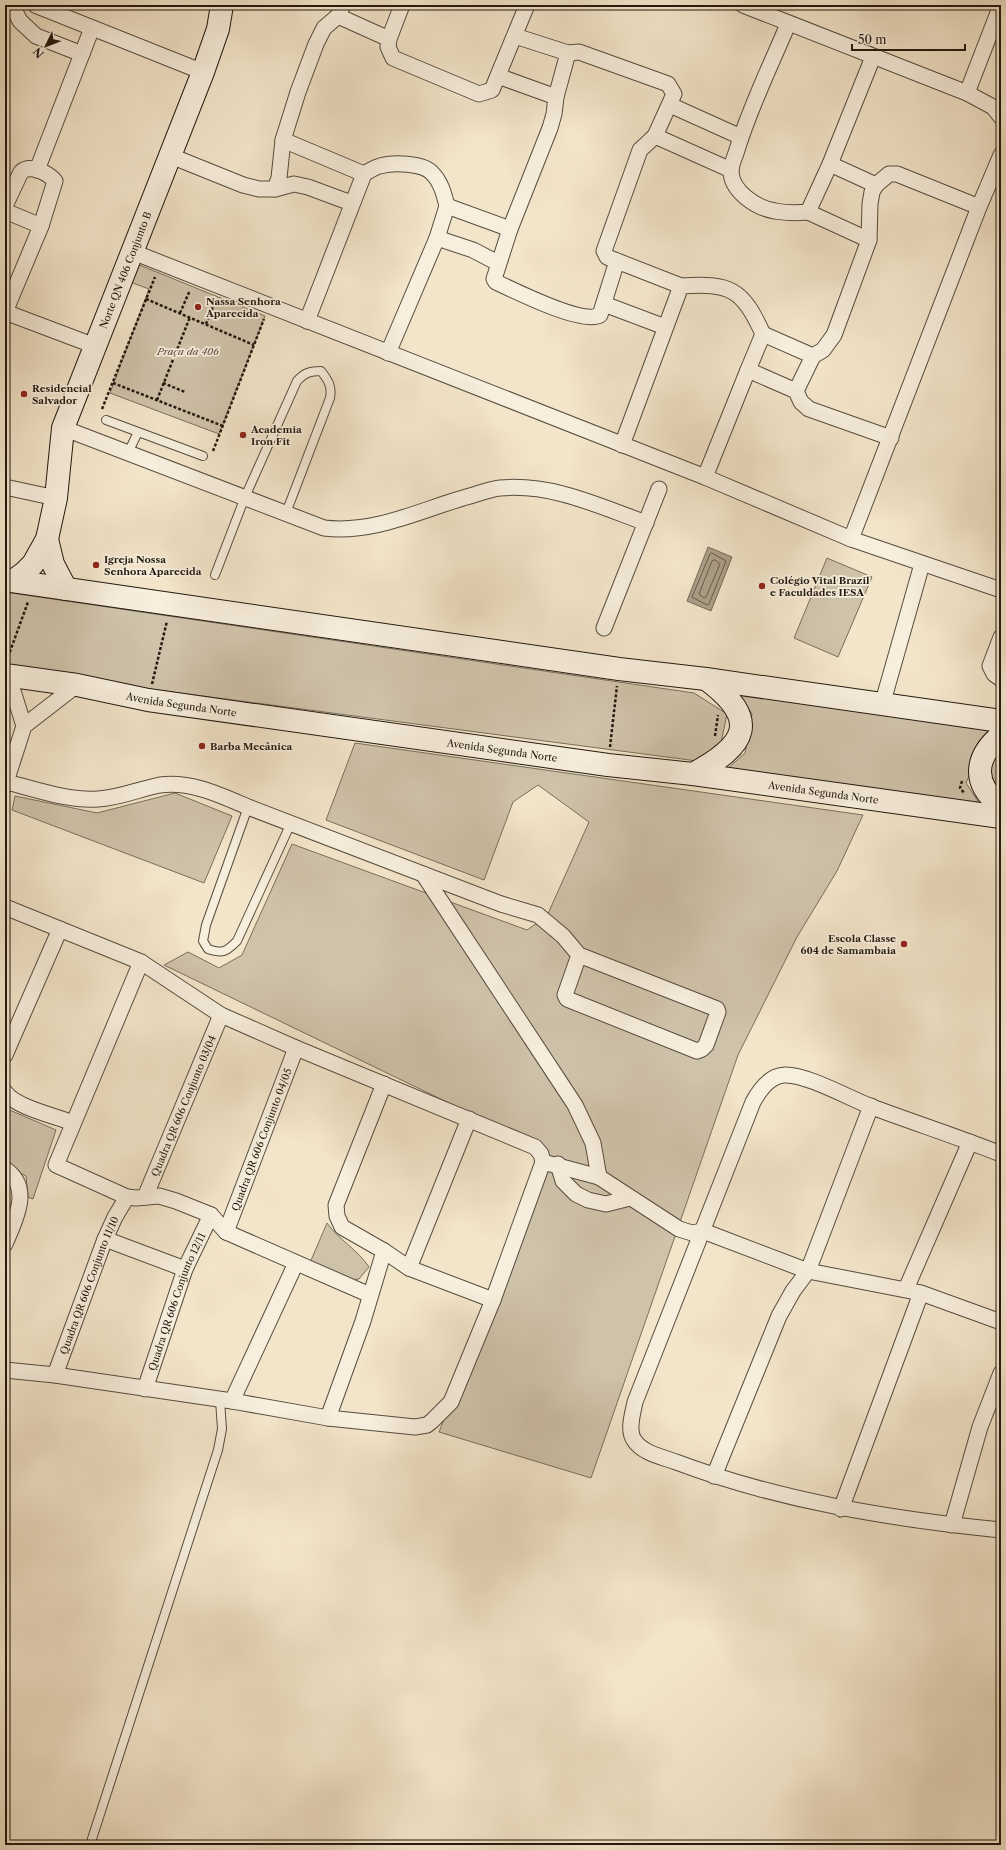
<svg xmlns="http://www.w3.org/2000/svg" width="1006" height="1850" viewBox="0 0 1006 1850" font-family="'Libre Caslon Text',serif">
	<style>
		.green { fill: #cfc2aa; stroke: #786e5c }
		.water { fill: #aca08a; stroke: #756a59 }
		.lines { fill: none; stroke-linecap: round; stroke-linejoin: round }
		.shore { stroke: #675c4c; stroke-width: 1 }
		.lane-casing { stroke: #564c3e; stroke-width: 10 }
		.street-casing { stroke: #564c3e; stroke-width: 17 }
		.secondary-casing { stroke: #22190f; stroke-width: 24 }
		.path { stroke: #22190f; stroke-width: 2.5; stroke-dasharray: 3 2; stroke-linecap: butt }
		.lane { stroke: #f7eedd; stroke-width: 8 }
		.street { stroke: #f7eedd; stroke-width: 15 }
		.secondary { stroke: #f7eedd; stroke-width: 22 }
		.poi-dot { fill: #8f2418; stroke: #f7eedd; stroke-width: 1.5 }
		.labels { text-anchor: middle; dominant-baseline: central; stroke-width: 3.5; stroke-linejoin: round; paint-order: stroke }
		.street-label { font-size: 10px; fill: #22190f; stroke: #f7eedd }
		.poi-label { font-size: 10px; font-weight: bold; fill: #22190f; stroke: #f7eedd; text-anchor: start }
		.park-label { font-size: 10px; font-style: italic; fill: #564c3e; stroke: #f7eedd }
	</style>
	<rect width="100%" height="100%" fill="#f3e5ca"/>
	<filter id="stains"><feTurbulence type="fractalNoise" baseFrequency=".005" numOctaves="4"/><feColorMatrix values="0 0 0 0 .2 0 0 0 0 .09 0 0 0 0 .02 0 0 0 .5 -.17"/></filter>
	<radialGradient id="worn" r=".72"><stop offset=".6" stop-color="#630" stop-opacity="0"/><stop offset="1" stop-color="#630" stop-opacity=".3"/></radialGradient>
	<path class="green" d="M 137,264 L 265,316 L 219,434 L 110,393 L 149,289 L 130,282 Z
		M 827,558 L 872,577 L 838,657 L 794,638 Z
		M 5,592 L 694,693 L 727,714 L 720,748 L 697,761 L 5,670 Z
		M 739,694 L 1001,727 L 982,746 L 966,783 L 979,803 L 987,804 L 726,770 L 745,753 L 752,714 Z
		M 355,743 L 863,815 L 837,871 L 797,937 L 738,1055 L 591,1478 L 439,1432 L 548,1151 L 164,965 L 188,952 L 219,968 L 242,955 L 292,844 L 527,930 L 547,916 L 589,822 L 538,785 L 513,802 L 484,880 L 326,820 Z
		M 1001,748 L 1001,795 L 989,776 L 993,752 Z
		M 175,793 L 232,816 L 204,883 L 12,810 L 15,796 L 97,813 Z
		M 5,1108 L 56,1130 L 33,1199 L 28,1197 L 26,1176 L 5,1165 Z
		M 327,1223 C 339,1240 358,1250 369,1267 L 359,1279 L 350,1280 L 309,1265 Z"/>
	<path class="water" d="M 708,547 L 732,557 L 711,611 L 687,601 Z"/>
	<g class="lines">
		<path class="shore" d="M 712,553 L 726,561 L 709,604 L 707,605 L 692,597 L 710,554 Z
			M 715,560 L 720,564 L 706,597 L 704,598 L 699,594 L 712,561 Z"/>
		<defs>
			<path id="lane" d="M 106,420 L 203,456
				M 128,453 L 138,432
				M 215,575 L 245,497 L 297,381 C 304,373 310,371 321,371 C 329,381 332,387 330,398 L 286,513
				M 248,807 L 206,925 L 203,941 L 208,949 C 223,954 226,952 237,941 L 291,823
				M 90,1845 L 218,1450 L 222,1429 L 220,1400"/>
			<g id="street">
				<path d="M 12,5 L 20,21 L 36,36 L 82,54"/>
				<path d="M 35,5 L 203,72"/>
				<path d="M 402,5 L 389,39 L 388,47 L 393,58 L 479,94 L 492,90 L 527,5"/>
				<path d="M 743,5 L 967,93 L 993,107 L 1001,117"/>
				<path d="M 338,16 L 389,39"/>
				<path d="M 788,24 C 771,65 750,107 737,150 C 735,157 731,164 731,171 C 731,191 756,208 775,211 C 786,213 797,213 808,212 L 830,164 L 873,57"/>
				<path d="M 515,36 L 568,53 L 579,52 L 668,84 L 674,94 L 655,136"/>
				<path d="M 498,76 L 556,97 L 554,114 L 550,128 L 510,229 L 494,279 L 496,282 C 515,291 583,325 600,315 L 617,261"/>
				<path d="M 967,93 L 1001,5"/>
				<path d="M 556,97 L 568,53"/>
				<path d="M 670,105 L 741,137"/>
				<path d="M 283,140 L 364,174"/>
				<path d="M 171,156 L 243,185 L 259,189 L 275,189 L 294,184 L 308,187 L 351,203"/>
				<path d="M 830,164 L 876,185 L 889,174 L 897,174 L 979,207"/>
				<path d="M 37,170 L 92,28"/>
				<path d="M 275,189 L 279,178 L 283,140 L 298,92 L 316,44 L 324,28 L 338,16 L 343,5"/>
				<path d="M 5,206 L 21,172 C 30,164 47,172 55,181 L 41,226 L 5,211"/>
				<path d="M 808,212 L 869,240"/>
				<path d="M 437,238 L 447,206 L 510,229"/>
				<path d="M 133,252 L 705,477 L 851,539 L 979,207 L 1001,155"/>
				<path d="M 681,286 L 617,261 L 607,257 L 604,251 L 640,150 L 655,136 L 731,170"/>
				<path d="M 604,304 L 665,327"/>
				<path d="M 5,312 L 95,346"/>
				<path d="M 5,312 L 41,226"/>
				<path d="M 307,321 L 364,174 C 369,171 375,167 380,166 C 393,162 423,163 432,173 C 441,182 444,194 447,206"/>
				<path d="M 763,334 L 813,356"/>
				<path d="M 388,353 L 437,238 L 473,250 L 498,263"/>
				<path d="M 796,391 L 813,356 L 823,350 L 834,335 L 869,240 L 870,204 L 872,192 L 876,185"/>
				<path d="M 63,428 L 324,528 C 376,534 422,509 470,496 C 480,493 490,489 500,488 C 551,483 599,506 646,523"/>
				<path d="M 622,445 L 681,286 C 730,283 742,288 763,334 L 748,370"/>
				<path d="M 705,477 L 748,370 L 796,391 L 801,402 L 809,409 L 891,438"/>
				<path d="M 5,487 L 56,498"/>
				<path d="M 851,539 L 1001,590"/>
				<path d="M 604,628 L 659,489"/>
				<path d="M 1001,637 L 990,666 L 994,674 L 1001,679"/>
				<path d="M 8,675 L 24,726"/>
				<path d="M 882,705 L 922,564"/>
				<path d="M 6,782 C 36,789 67,801 98,799 C 119,798 139,789 160,785 C 191,781 220,795 248,807 L 501,904 L 538,915 L 563,936 L 579,955 L 565,995 L 567,999 L 697,1051 L 702,1049 L 706,1045 L 718,1012 L 717,1009 L 579,955"/>
				<path d="M 5,785 L 24,726 L 77,685"/>
				<path d="M 423,874 L 575,1105 L 593,1143 L 599,1177"/>
				<path d="M 5,907 L 141,962 L 221,1015 L 296,1048 L 535,1147 L 541,1154 L 543,1162 L 493,1300 L 451,1402 L 432,1421 L 427,1425 L 415,1427 L 328,1418 L 232,1401 L 55,1375 L 5,1370"/>
				<path d="M 141,962 L 56,1165 L 127,1197 L 136,1198 L 159,1196 L 176,1201 L 211,1215 L 226,1232 L 370,1295"/>
				<path d="M 5,1055 L 60,929"/>
				<path d="M 5,1092 C 15,1107 55,1116 73,1123"/>
				<path d="M 1001,1154 C 958,1137 915,1123 872,1107 C 851,1099 804,1073 784,1075 C 769,1076 759,1091 753,1102 L 635,1402 C 633,1413 627,1430 634,1440 C 642,1453 662,1457 676,1462 C 780,1501 891,1519 1001,1530"/>
				<path d="M 543,1162 L 599,1177 L 679,1229 L 692,1233 L 703,1231 L 808,1271 L 921,1293 L 1001,1322"/>
				<path d="M 558,1164 L 563,1181 L 576,1194 L 588,1200 L 606,1204 L 630,1198"/>
				<path d="M 5,1169 C 33,1188 15,1220 5,1244"/>
				<path id="s1" d="M 145,1197 L 221,1015"/>
				<path id="s2" d="M 226,1232 L 296,1048"/>
				<path d="M 105,1239 L 185,1269"/>
				<path d="M 384,1251 L 342,1227 L 337,1216 L 336,1205 L 384,1084"/>
				<path d="M 409,1268 L 469,1119"/>
				<path d="M 906,1289 L 970,1142"/>
				<path id="s3" d="M 55,1375 L 105,1239 L 115,1217 L 127,1197"/>
				<path id="s4" d="M 145,1389 L 185,1269 L 211,1215"/>
				<path d="M 232,1401 L 296,1263"/>
				<path d="M 328,1418 L 363,1321 L 384,1251 L 409,1268 L 493,1300"/>
				<path d="M 714,1476 L 779,1316 L 793,1291 L 808,1271 L 871,1106"/>
				<path d="M 841,1509 L 921,1293"/>
				<path d="M 952,1525 L 980,1427 L 1001,1373"/>
			</g>
			<g id="secondary">
				<path d="M 47,539 L 53,564 L 66,589"/>
				<path d="M 5,580 L 619,669 L 706,679 L 1001,721"/>
				<path id="s5" d="M 13,581 L 24,573 L 33,564 L 47,539 L 56,498 L 63,428 L 203,72 L 218,29 L 222,5"/>
				<path id="s6" d="M 5,675 L 77,685 L 148,700 L 608,765 L 693,774 L 1001,817"/>
				<path d="M 1001,735 C 974,758 972,784 1001,806"/>
				<path d="M 693,774 C 747,745 761,720 706,679"/>
			</g>
		</defs>
		<use href="#lane" class="lane-casing"/>
		<use href="#street" class="street-casing"/>
		<use href="#secondary" class="secondary-casing"/>
		<path class="path" d="M 146,299 L 254,345
			M 180,313 L 190,290
			M 206,324 L 216,299
			M 113,383 L 223,426
			M 163,383 L 185,392
			M 157,400 L 190,317
			M 102,409 L 155,277
			M 213,451 L 264,319
			M 8,657 L 28,602
			M 152,684 L 167,621
			M 715,736 L 718,715
			M 610,747 L 617,686
			M 962,781 L 960,788 L 965,794"/>
		<use href="#lane" class="lane"/>
		<use href="#street" class="street"/>
		<use href="#secondary" class="secondary"/>
	</g>
	<g class="poi-dot">
		<circle cx="198" cy="307" r="4"/>
		<circle cx="24" cy="394" r="4"/>
		<circle cx="243" cy="435" r="4"/>
		<circle cx="96" cy="565" r="4"/>
		<circle cx="762" cy="586" r="4"/>
		<circle cx="202" cy="746" r="4"/>
		<circle cx="904" cy="944" r="4"/>
	</g>
	<g class="labels">
		<g class="street-label">
			<text stroke="none"><textPath href="#s5" startOffset="337">Norte QN 406 Conjunto B</textPath></text>
			<text stroke="none"><textPath href="#s6" startOffset="179">Avenida Segunda Norte</textPath></text>
			<text stroke="none"><textPath href="#s6" startOffset="503">Avenida Segunda Norte</textPath></text>
			<text stroke="none"><textPath href="#s6" startOffset="827">Avenida Segunda Norte</textPath></text>
			<text stroke="none"><textPath href="#s1" startOffset="99">Quadra QR 606 Conjunto 03/04</textPath></text>
			<text stroke="none"><textPath href="#s2" startOffset="99">Quadra QR 606 Conjunto 04/05</textPath></text>
			<text stroke="none"><textPath href="#s3" startOffset="96">Quadra QR 606 Conjunto 11/10</textPath></text>
			<text stroke="none"><textPath href="#s4" startOffset="93">Quadra QR 606 Conjunto 12/11</textPath></text>
		</g>
		<g class="poi-label">
			<text x="206" y="301">Nassa Senhora<tspan x="206" dy="12">Aparecida</tspan></text>
			<text x="32" y="388">Residencial<tspan x="32" dy="12">Salvador</tspan></text>
			<text x="251" y="429">Academia<tspan x="251" dy="12">Iron Fit</tspan></text>
			<text x="104" y="559">Igreja Nossa<tspan x="104" dy="12">Senhora Aparecida</tspan></text>
			<text x="770" y="580">Colégio Vital Brazil<tspan x="770" dy="12">e Faculdades IESA</tspan></text>
			<text x="210" y="746">Barba Mecânica</text>
			<text x="896" y="938" text-anchor="end">Escola Classe<tspan x="896" dy="12">604 de Samambaia</tspan></text>
		</g>
		<g class="park-label">
			<text x="188" y="351">Praça da 406</text>
		</g>
	</g>
	<rect width="1006" height="1850" fill="none" stroke="#f3e5ca" stroke-width="20"/>
	<rect x="6" y="6" width="994" height="1838" fill="none" stroke="#22190f" stroke-width="2"/>
	<rect x="10" y="10" width="986" height="1830" fill="none" stroke="#22190f"/>
	<g transform="translate(46 46) rotate(227)" stroke="#f7eedd" stroke-width="3" paint-order="stroke">
	<path d="M0-3L7 15L0 10L-7 15Z" fill="#22190f"/>
	<text y="-6" font-size="11" font-weight="bold" text-anchor="middle" fill="#22190f">N</text>
	</g>
	<path d="M852 44v6h113v-6" fill="none" stroke="#22190f" stroke-width="2"/>
	<text x="858" y="44" font-size="12" fill="#22190f" stroke="#f7eedd" stroke-width="3" paint-order="stroke">50 m</text>
	<rect width="100%" height="100%" filter="url(#stains)"/>
	<rect width="100%" height="100%" fill="url(#worn)"/>
</svg>
